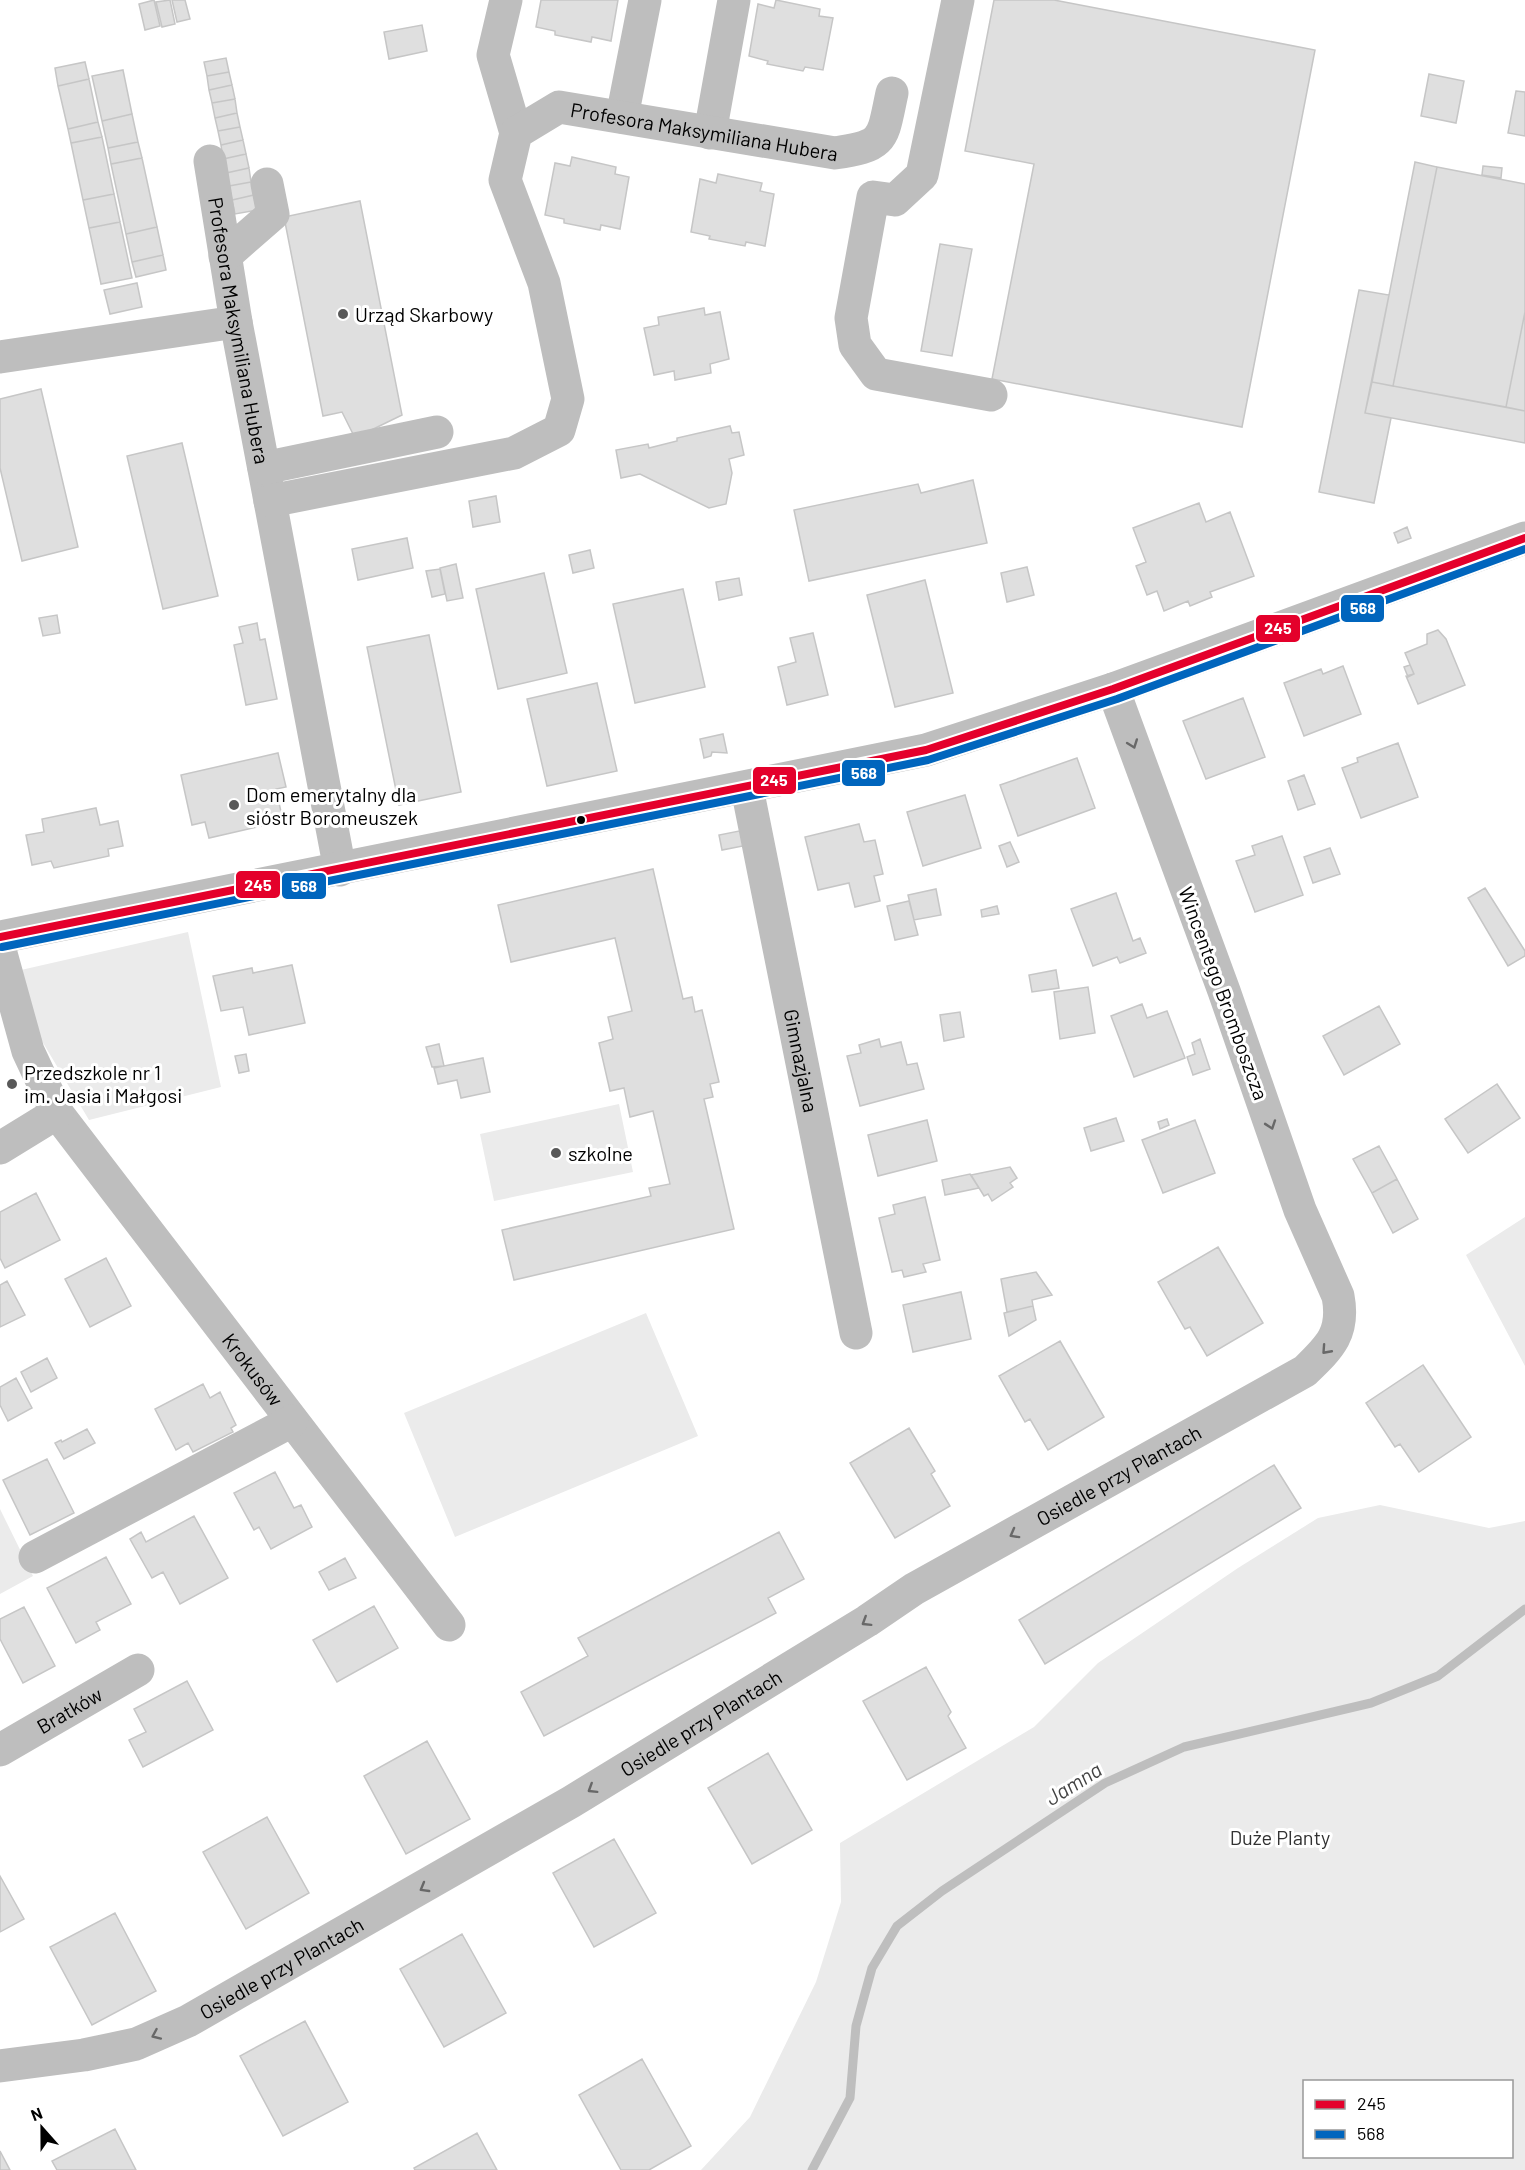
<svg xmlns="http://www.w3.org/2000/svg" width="1525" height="2170" viewBox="0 0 1525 2170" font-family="Barlow,sans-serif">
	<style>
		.green { fill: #ebebeb; fill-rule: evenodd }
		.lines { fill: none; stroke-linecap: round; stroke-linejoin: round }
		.stream { stroke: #bebebe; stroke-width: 9 }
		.building { fill: #dfdfdf; stroke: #c6c6c6; stroke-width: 1.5 }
		.minor { stroke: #bebebe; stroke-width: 33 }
		.bus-1-casing { stroke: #fff; stroke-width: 12 }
		.bus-2-casing { stroke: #fff; stroke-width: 12 }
		.bus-1 { stroke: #e4002b; stroke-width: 8 }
		.bus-2 { stroke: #0065bd; stroke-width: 8 }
		.oneway { stroke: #686868 }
		.poi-dot { fill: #595959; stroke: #fff; stroke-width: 2 }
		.bus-dot { fill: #000; stroke: #fff; stroke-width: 2 }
		.labels { text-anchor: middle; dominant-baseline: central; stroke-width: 6; stroke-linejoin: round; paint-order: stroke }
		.street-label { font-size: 20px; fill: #000; stroke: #fff }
		.poi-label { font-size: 20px; fill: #000; stroke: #fff; text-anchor: start }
		.park-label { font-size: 20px; fill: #323232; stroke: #fff }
		.water-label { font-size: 21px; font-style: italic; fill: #434343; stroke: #fff }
		.line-badge { stroke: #fff; stroke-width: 2 }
		.badge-label { font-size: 16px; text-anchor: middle; font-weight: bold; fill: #fff }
	</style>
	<rect width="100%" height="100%" fill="#fff"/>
	<path class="green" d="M 188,932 L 221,1087 L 89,1120 L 33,1026 L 21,970 Z
		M 619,1104 L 633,1172 L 494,1201 L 480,1134 Z
		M 1525,1217 L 1525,1366 L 1466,1255 Z
		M 646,1313 L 698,1436 L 455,1537 L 404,1413 Z
		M 1380,1505 L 1489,1528 L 1525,1521 L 1525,2170 L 701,2170 L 750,2117 L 816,1982 L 841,1902 L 840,1843 L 1034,1727 L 1098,1663 L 1238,1568 L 1318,1518 ZM 1304,2082 L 1512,2082 L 1512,2156 L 1304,2156 Z
		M 0,1509 L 33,1576 L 0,1594 Z"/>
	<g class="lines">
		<path class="stream" d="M 812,2170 L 850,2098 L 856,2026 L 872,1968 L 897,1926 L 942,1891 L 1105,1783 L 1184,1747 L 1371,1703 L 1438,1676 L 1525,1609"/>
	</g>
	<path class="building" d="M 154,0 L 160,26 L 145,30 L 139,4 Z
		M 170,0 L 175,24 L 162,27 L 156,2 Z
		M 172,0 L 185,0 L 190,19 L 177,22 Z
		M 541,0 L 618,0 L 611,41 L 592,37 L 591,42 L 555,35 L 555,31 L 536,27 Z
		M 776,0 L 820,9 L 819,16 L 833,18 L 823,70 L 805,67 L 803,71 L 767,64 L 768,61 L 749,56 L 758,4 L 774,8 Z
		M 994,0 L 1054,0 L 1315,50 L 1242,427 L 992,379 L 1034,164 L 965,151 Z
		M 422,25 L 427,51 L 389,59 L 384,32 Z
		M 226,58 L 229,72 L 207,76 L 204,62 Z
		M 85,62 L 89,79 L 58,86 L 55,68 Z
		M 123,70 L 132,114 L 102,121 L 92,76 Z
		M 229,72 L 232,85 L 209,90 L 207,76 Z
		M 1429,74 L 1464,81 L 1456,123 L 1421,116 Z
		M 89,79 L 98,122 L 68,129 L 58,86 Z
		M 232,85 L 235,99 L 212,103 L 209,90 Z
		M 1516,91 L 1525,92 L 1525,136 L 1508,133 Z
		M 235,99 L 237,113 L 215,118 L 212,103 Z
		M 237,113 L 240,127 L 218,131 L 215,118 Z
		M 132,114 L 138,142 L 108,148 L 102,121 Z
		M 98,122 L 102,137 L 71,143 L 68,129 Z
		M 240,127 L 243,140 L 221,145 L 218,131 Z
		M 102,137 L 114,194 L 83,200 L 71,143 Z
		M 243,140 L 246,154 L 223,159 L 221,145 Z
		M 138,142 L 142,158 L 111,164 L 108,148 Z
		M 246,154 L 249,168 L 226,173 L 223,159 Z
		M 572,157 L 616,167 L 615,174 L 629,177 L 620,229 L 601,225 L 600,230 L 564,223 L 564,219 L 545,215 L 555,163 L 570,166 Z
		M 142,158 L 157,227 L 126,234 L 111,164 Z
		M 1415,162 L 1437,167 L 1393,386 L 1372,382 Z
		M 1483,166 L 1502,168 L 1501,178 L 1482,175 Z
		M 1437,167 L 1525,184 L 1525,312 L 1506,407 L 1393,386 Z
		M 249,168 L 251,182 L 229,186 L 226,173 Z
		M 718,174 L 762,183 L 760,191 L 774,194 L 765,246 L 746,242 L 745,246 L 709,239 L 710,236 L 691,232 L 700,179 L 716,183 Z
		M 251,182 L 254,195 L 232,200 L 229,186 Z
		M 114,194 L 120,222 L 89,228 L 83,200 Z
		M 254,195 L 257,210 L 235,214 L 232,200 Z
		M 360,201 L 402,415 L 355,438 L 342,412 L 323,416 L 284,217 Z
		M 120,222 L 132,278 L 101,284 L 89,228 Z
		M 157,227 L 163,255 L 132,262 L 126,234 Z
		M 940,244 L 972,249 L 952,356 L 921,351 Z
		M 163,255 L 166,270 L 136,277 L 132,262 Z
		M 137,283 L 142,307 L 110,314 L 104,290 Z
		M 1359,290 L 1389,295 L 1365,413 L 1391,418 L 1374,503 L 1319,492 Z
		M 704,308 L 705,315 L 720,312 L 729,359 L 710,364 L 711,373 L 675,380 L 674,371 L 654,375 L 644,328 L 659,325 L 658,317 Z
		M 1525,312 L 1525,411 L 1506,407 Z
		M 1372,382 L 1525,411 L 1525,443 L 1365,413 Z
		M 41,389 L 78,547 L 22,561 L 0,468 L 0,399 Z
		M 730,426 L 732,433 L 739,432 L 744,455 L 729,459 L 732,473 L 726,504 L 709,508 L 640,474 L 621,478 L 616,450 L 648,444 L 649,448 L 677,441 L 677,438 Z
		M 182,443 L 218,596 L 163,609 L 127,456 Z
		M 973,480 L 987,543 L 809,581 L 794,510 L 918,484 L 921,493 Z
		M 496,496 L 500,522 L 473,527 L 469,501 Z
		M 1199,503 L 1206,522 L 1230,512 L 1254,576 L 1210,592 L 1212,597 L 1190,606 L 1188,601 L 1164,611 L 1157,591 L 1147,595 L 1136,566 L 1146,562 L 1133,528 Z
		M 1407,527 L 1411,538 L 1398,543 L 1394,533 Z
		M 407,538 L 413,568 L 358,580 L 352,549 Z
		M 590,550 L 594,568 L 573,573 L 569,555 Z
		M 456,564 L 463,598 L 447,601 L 440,568 Z
		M 1027,567 L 1034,595 L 1007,602 L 1001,573 Z
		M 440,569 L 445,594 L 432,597 L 426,571 Z
		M 544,573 L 567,673 L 498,689 L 476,589 Z
		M 739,578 L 742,595 L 719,600 L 716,582 Z
		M 925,580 L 953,693 L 895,707 L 867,595 Z
		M 683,589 L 705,687 L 635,703 L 613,604 Z
		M 57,615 L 60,633 L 43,636 L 39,618 Z
		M 257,623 L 260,640 L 265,639 L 277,699 L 246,705 L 234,645 L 243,643 L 239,627 Z
		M 1438,630 L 1446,639 L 1465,685 L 1418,704 L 1406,676 L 1414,674 L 1405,653 L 1427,644 L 1427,634 Z
		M 813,633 L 828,695 L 787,705 L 778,667 L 796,662 L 790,638 Z
		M 429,635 L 461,792 L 399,805 L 367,647 Z
		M 1410,665 L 1414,674 L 1408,677 L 1404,667 Z
		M 1343,666 L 1361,714 L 1304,736 L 1284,683 L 1321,669 L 1323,674 Z
		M 597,683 L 617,771 L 547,786 L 527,699 Z
		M 1243,698 L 1265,757 L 1206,779 L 1183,721 Z
		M 723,734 L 727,753 L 712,752 L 711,756 L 704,758 L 700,739 Z
		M 1398,743 L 1418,797 L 1361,818 L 1342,768 L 1358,762 L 1357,758 Z
		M 278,753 L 286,787 L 276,789 L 283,821 L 209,838 L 205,822 L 192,825 L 181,775 Z
		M 1077,758 L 1095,808 L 1018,836 L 1000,785 Z
		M 1304,775 L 1315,804 L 1298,810 L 1288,781 Z
		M 965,795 L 981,848 L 923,866 L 907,812 Z
		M 96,808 L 100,825 L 118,821 L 123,846 L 108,849 L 109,856 L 54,868 L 51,861 L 32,865 L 26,835 L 44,832 L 42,819 Z
		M 859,824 L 864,842 L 875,840 L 883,874 L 874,876 L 880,901 L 855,907 L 849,883 L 818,890 L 805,837 Z
		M 744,830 L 748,845 L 722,850 L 719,835 Z
		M 1282,836 L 1303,895 L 1255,912 L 1236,861 L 1255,855 L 1252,846 Z
		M 1010,842 L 1019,862 L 1007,867 L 999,846 Z
		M 1330,848 L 1340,874 L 1313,883 L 1304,857 Z
		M 653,869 L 683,999 L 692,997 L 695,1012 L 702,1010 L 719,1082 L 710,1084 L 713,1097 L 704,1099 L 734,1229 L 514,1280 L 502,1230 L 651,1196 L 649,1188 L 670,1184 L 653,1111 L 630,1117 L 624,1088 L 610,1091 L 599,1043 L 613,1039 L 608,1017 L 632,1011 L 615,938 L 511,962 L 498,905 Z
		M 1485,888 L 1525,951 L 1525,956 L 1508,966 L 1468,898 Z
		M 936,889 L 941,915 L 914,920 L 908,895 Z
		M 1116,893 L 1133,941 L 1140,938 L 1146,953 L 1120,963 L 1117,957 L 1093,966 L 1071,909 Z
		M 909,901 L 918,935 L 895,940 L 887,906 Z
		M 997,906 L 999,914 L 982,917 L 981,910 Z
		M 292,965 L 305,1023 L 249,1035 L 243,1007 L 221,1011 L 213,976 L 252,968 L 253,973 Z
		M 1056,970 L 1059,988 L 1032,992 L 1029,975 Z
		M 1088,987 L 1095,1033 L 1060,1039 L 1054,992 Z
		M 1142,1004 L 1147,1018 L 1167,1011 L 1185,1058 L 1134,1077 L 1111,1016 Z
		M 1379,1006 L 1400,1044 L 1344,1075 L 1323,1036 Z
		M 960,1012 L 964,1037 L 944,1041 L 940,1015 Z
		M 879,1039 L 881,1047 L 901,1042 L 907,1065 L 917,1063 L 924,1089 L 860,1106 L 847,1056 L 861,1053 L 859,1045 Z
		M 1200,1039 L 1210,1069 L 1193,1075 L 1187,1057 L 1195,1054 L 1192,1043 Z
		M 439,1044 L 444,1066 L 432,1067 L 426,1047 Z
		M 246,1054 L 249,1071 L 239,1073 L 235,1056 Z
		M 483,1058 L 490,1092 L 461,1098 L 457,1080 L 438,1084 L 434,1068 Z
		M 1497,1084 L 1520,1118 L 1468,1153 L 1445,1119 Z
		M 1116,1118 L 1124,1141 L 1091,1151 L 1084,1128 Z
		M 1167,1119 L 1169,1125 L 1160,1129 L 1158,1122 Z
		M 927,1120 L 937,1161 L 878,1176 L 868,1135 Z
		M 1195,1120 L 1215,1173 L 1163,1193 L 1142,1140 Z
		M 1379,1146 L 1397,1179 L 1372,1193 L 1353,1159 Z
		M 1010,1167 L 1017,1178 L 1010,1183 L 1013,1187 L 992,1201 L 988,1194 L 984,1196 L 971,1175 Z
		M 970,1174 L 979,1188 L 945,1195 L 942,1180 Z
		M 1397,1179 L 1418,1219 L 1393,1233 L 1372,1193 Z
		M 36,1193 L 60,1240 L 5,1268 L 0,1258 L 0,1212 Z
		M 925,1197 L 940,1260 L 923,1264 L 926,1272 L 904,1277 L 902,1270 L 892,1272 L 879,1218 L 895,1214 L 893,1205 Z
		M 1218,1247 L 1263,1323 L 1207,1356 L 1190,1327 L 1185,1329 L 1158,1282 Z
		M 106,1258 L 131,1306 L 90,1327 L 65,1279 Z
		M 1036,1272 L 1052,1295 L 1032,1300 L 1033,1306 L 1007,1312 L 1001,1279 Z
		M 7,1281 L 25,1315 L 0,1327 L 0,1285 Z
		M 961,1292 L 971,1339 L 913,1352 L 903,1305 Z
		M 1033,1306 L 1036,1320 L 1009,1336 L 1004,1313 Z
		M 1060,1341 L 1104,1417 L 1048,1450 L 1030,1419 L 1025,1422 L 999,1376 Z
		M 47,1358 L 57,1378 L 31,1392 L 21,1372 Z
		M 1423,1365 L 1471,1437 L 1419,1472 L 1400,1444 L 1395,1447 L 1366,1403 Z
		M 16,1378 L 32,1408 L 8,1421 L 0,1405 L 0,1387 Z
		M 203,1384 L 210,1398 L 220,1392 L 236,1425 L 231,1428 L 233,1432 L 193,1452 L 188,1443 L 176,1450 L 155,1409 Z
		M 909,1428 L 935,1471 L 931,1474 L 950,1506 L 895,1538 L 850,1463 Z
		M 87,1429 L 95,1443 L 64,1459 L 55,1443 L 61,1440 L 62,1442 Z
		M 47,1459 L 74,1513 L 30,1535 L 3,1480 Z
		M 1274,1465 L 1301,1508 L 1045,1664 L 1019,1620 Z
		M 275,1472 L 294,1508 L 301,1505 L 312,1527 L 271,1549 L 259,1527 L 254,1530 L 234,1493 Z
		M 194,1516 L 228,1578 L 180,1604 L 163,1572 L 152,1578 L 130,1539 L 141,1532 L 146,1542 Z
		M 779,1532 L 804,1579 L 768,1598 L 776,1613 L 544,1736 L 521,1692 L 588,1656 L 578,1638 Z
		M 106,1557 L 131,1604 L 96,1622 L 100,1630 L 76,1643 L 47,1588 Z
		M 345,1558 L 356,1578 L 329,1590 L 319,1572 Z
		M 374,1606 L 398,1648 L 337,1682 L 313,1640 Z
		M 24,1607 L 55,1666 L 23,1683 L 0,1639 L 0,1619 Z
		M 926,1667 L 951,1712 L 948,1716 L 966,1748 L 907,1780 L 863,1701 Z
		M 187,1681 L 213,1730 L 143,1767 L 129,1740 L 146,1732 L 134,1709 Z
		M 427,1741 L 470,1819 L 406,1854 L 364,1776 Z
		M 768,1753 L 812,1830 L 752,1864 L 708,1788 Z
		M 267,1817 L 309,1893 L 246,1929 L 203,1852 Z
		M 614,1839 L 656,1913 L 594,1947 L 553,1873 Z
		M 0,1876 L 24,1919 L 0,1932 Z
		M 115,1913 L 156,1991 L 92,2025 L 50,1947 Z
		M 462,1934 L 506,2013 L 444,2047 L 400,1969 Z
		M 305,2021 L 348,2102 L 283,2136 L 240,2056 Z
		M 642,2059 L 691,2146 L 649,2170 L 621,2170 L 579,2095 Z
		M 115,2129 L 136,2170 L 57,2170 L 52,2161 Z
		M 477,2133 L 497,2170 L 415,2170 L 414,2168 Z
		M 0,2151 L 10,2170 L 0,2170 Z"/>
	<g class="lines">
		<g class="minor">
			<path d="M 506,0 L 493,55 L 516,133"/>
			<path d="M 958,0 L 922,175 L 895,200 L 873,197 L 851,318 L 855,345 L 876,374 L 991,395"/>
			<path d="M 622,117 L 645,0"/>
			<path d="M 710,133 L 734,0"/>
			<path id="s1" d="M 210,161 L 236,322 L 340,870"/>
			<path d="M 225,256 L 273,214 L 267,184"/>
			<path d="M 0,357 L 236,322"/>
			<path d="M 264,468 L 437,432"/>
			<path id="s2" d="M 270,501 L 514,453 L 559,430 L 568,399 L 544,283 L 505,180 L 516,133 L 559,107 L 835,153 C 886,146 882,139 892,93"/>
			<path id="s3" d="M 747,788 L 856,1333"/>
			<path d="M 0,937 L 926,750 L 1113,689 L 1525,538"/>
			<path id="s4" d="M 0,950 L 28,1051 L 57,1113 L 449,1625"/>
			<path d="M 0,1148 L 57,1113"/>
			<path d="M 35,1557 L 292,1421"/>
			<path id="s5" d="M 0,1750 L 138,1670"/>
			<path id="s6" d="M 0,2066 L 84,2055 L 136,2044 L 188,2021 L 571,1802 L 867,1621 L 914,1589 L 1305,1371 C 1330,1347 1345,1333 1338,1296 L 1300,1210 L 1224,991 L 1113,689"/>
		</g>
		<defs>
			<path id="bus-1" d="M 0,937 L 926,750 L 1113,689 L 1525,538"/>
			<path id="bus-2" d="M 2,947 L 928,760 L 1117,699 L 1525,549"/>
		</defs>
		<use href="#bus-1" class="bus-1-casing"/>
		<use href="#bus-2" class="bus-2-casing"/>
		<use href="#bus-1" class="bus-1"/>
		<use href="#bus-2" class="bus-2"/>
	</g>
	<defs><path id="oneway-chevron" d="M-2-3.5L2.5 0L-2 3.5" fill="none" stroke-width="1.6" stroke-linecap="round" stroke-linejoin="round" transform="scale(1.5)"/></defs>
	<g class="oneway">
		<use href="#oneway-chevron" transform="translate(1133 744) rotate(70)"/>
		<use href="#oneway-chevron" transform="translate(1271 1125) rotate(71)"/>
		<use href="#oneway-chevron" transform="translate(1326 1350) rotate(132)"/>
		<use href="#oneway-chevron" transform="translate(1014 1534) rotate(151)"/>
		<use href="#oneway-chevron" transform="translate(866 1622) rotate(148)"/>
		<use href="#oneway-chevron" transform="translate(592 1789) rotate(148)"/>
		<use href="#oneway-chevron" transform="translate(424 1888) rotate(150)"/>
		<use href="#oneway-chevron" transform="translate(156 2035) rotate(156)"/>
	</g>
	<g class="poi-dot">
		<circle cx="343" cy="314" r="6"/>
		<circle cx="234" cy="805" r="6"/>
		<circle cx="12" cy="1084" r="6"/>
		<circle cx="556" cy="1153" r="6"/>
	</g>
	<circle class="bus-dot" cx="581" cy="820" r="5"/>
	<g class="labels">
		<g class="street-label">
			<text stroke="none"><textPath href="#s2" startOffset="806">Profesora Maksymiliana Hubera</textPath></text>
			<text stroke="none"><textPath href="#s1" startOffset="172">Profesora Maksymiliana Hubera</textPath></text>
			<text transform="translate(1224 993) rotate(70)">Wincentego Bromboszcza</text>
			<text stroke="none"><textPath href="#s3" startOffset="278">Gimnazjalna</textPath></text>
			<text stroke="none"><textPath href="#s4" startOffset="496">Krokusów</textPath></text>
			<text stroke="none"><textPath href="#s6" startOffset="1274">Osiedle przy Plantach</textPath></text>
			<text stroke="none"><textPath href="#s5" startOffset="80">Bratków</textPath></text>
			<text stroke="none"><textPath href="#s6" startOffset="788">Osiedle przy Plantach</textPath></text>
			<text stroke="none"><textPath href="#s6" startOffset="302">Osiedle przy Plantach</textPath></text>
		</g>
		<g class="poi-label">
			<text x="355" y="314">Urząd Skarbowy</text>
			<text x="246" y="794">Dom emerytalny dla<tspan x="246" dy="23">sióstr Boromeuszek</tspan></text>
			<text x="24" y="1072">Przedszkole nr 1<tspan x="24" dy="23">im. Jasia i Małgosi</tspan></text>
			<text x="568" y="1153">szkolne</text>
		</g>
		<g class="park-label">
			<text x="1280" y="1837">Duże Planty</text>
		</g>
		<g class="water-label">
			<text transform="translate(1073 1783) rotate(-32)">Jamna</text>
		</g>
	</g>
	<g class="line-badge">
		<rect x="1340" y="594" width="45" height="29" rx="6" fill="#0065bd"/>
		<rect x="1255" y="614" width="46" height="29" rx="6" fill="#e4002b"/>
		<rect x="841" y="759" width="45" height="28" rx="6" fill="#0065bd"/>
		<rect x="752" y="766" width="45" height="29" rx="6" fill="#e4002b"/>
		<rect x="235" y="870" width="46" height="29" rx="6" fill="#e4002b"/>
		<rect x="281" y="872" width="46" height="28" rx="6" fill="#0065bd"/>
	</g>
	<g class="badge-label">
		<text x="1363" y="614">568</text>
		<text x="1278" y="634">245</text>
		<text x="864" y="779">568</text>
		<text x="774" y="786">245</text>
		<text x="258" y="891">245</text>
		<text x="304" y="892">568</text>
	</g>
	<rect x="1303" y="2080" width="210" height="78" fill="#ffffff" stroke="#999999" stroke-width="1.5"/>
	<rect x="1315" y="2100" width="30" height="9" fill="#e4002b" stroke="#999999" stroke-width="1.5"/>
	<text x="1357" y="2110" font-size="18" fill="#000000">245</text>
	<rect x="1315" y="2130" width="30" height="9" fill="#0065bd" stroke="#999999" stroke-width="1.5"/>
	<text x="1357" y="2140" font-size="18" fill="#000000">568</text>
	<g transform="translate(42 2128) rotate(339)" stroke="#ffffff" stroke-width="4.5" paint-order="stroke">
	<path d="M0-4.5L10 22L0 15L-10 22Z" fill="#000000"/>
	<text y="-9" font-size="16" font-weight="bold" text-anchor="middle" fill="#000000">N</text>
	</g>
</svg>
